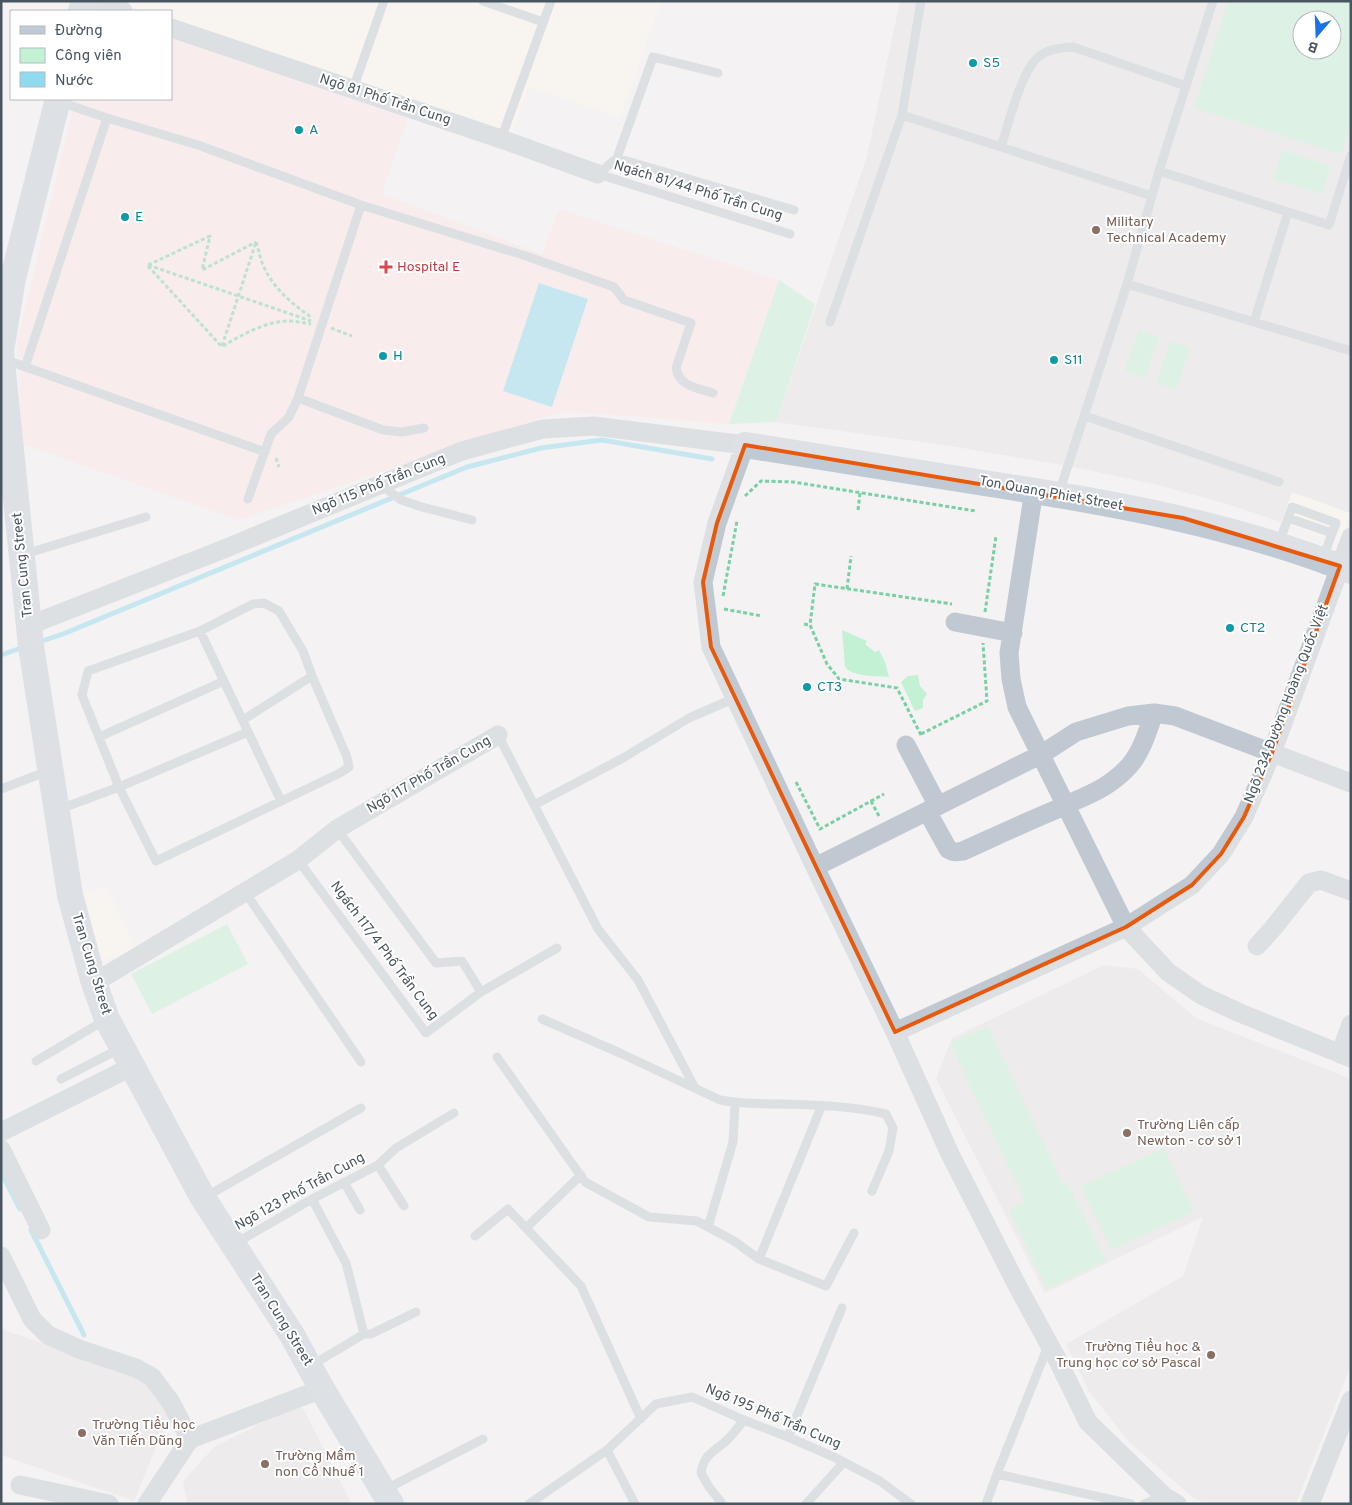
<svg xmlns="http://www.w3.org/2000/svg" width="1352" height="1505" viewBox="0 0 1352 1505" font-family="Overpass,sans-serif">
	<style>
		.commercial { fill: #fdf8ee }
		.education { fill: #e5e3e4; fill-rule: evenodd }
		.medical { fill: #fce7e5 }
		.green { fill: #c2f1d4; fill-rule: evenodd }
		.water { fill: #8fdaee }
		.lines { fill: none; stroke-linecap: round; stroke-linejoin: round }
		.stream { stroke: #8fdaee; stroke-width: 5 }
		.path { stroke: #79d0a5; stroke-width: 3; stroke-dasharray: 4 2.5; stroke-linecap: butt }
		.lane { stroke: #c0c9d1; stroke-width: 9 }
		.street { stroke: #c0c9d1; stroke-width: 19 }
		.secondary { stroke: #c0cad5; stroke-width: 26 }
		.marked { fill: none; stroke: #e8590c; stroke-width: 4; stroke-linejoin: round }
		.culture-dot { fill: #0f9aa8; stroke: #fff; stroke-width: 2 }
		.education-dot { fill: #8d6e63; stroke: #fff; stroke-width: 2 }
		.health-dot { fill: #e0444e; stroke: #fff; stroke-width: 2 }
		.labels { text-anchor: middle; dominant-baseline: central; stroke-width: 4; stroke-linejoin: round; paint-order: stroke }
		.culture-label { font-size: 14px; fill: #0d838f; stroke: #fff; text-anchor: start }
		.street-label { font-size: 14px; fill: #495560; stroke: #fff }
		.education-label { font-size: 14px; fill: #785e54; stroke: #fff; text-anchor: start }
		.health-label { font-size: 14px; fill: #be3a42; stroke: #fff; text-anchor: start }
	</style>
	<rect width="100%" height="100%" fill="#f4f2f2"/>
	<path class="commercial" d="M 114,1 L 661,1 L 620,118 L 528,87 L 512,135 L 171,21 L 171,11 L 143,11 Z
		M 1292,492 L 1350,513 L 1340,543 L 1281,522 Z
		M 107,887 L 135,947 L 116,957 L 98,960 L 83,893 Z"/>
	<path class="education" d="M 900,1 L 1351,1 L 1350,513 L 1292,492 L 1281,522 L 1227,504 L 1154,484 L 1068,466 L 950,446 L 776,422 L 867,156 ZM 1302,20 L 1332,20 L 1332,50 L 1302,50 Z
		M 1104,965 L 1138,969 L 1196,1018 L 1351,1079 L 1351,1365 L 1296,1504 L 1206,1504 L 1192,1497 L 1128,1441 L 1088,1390 L 1066,1344 L 1183,1276 L 1203,1217 L 1045,1293 L 936,1079 L 952,1038 Z
		M 1,1329 L 143,1377 L 171,1411 L 134,1501 L 1,1455 Z
		M 303,1408 L 352,1504 L 187,1504 L 183,1481 L 214,1447 L 282,1412 Z"/>
	<path class="medical" d="M 171,38 L 408,118 L 382,194 L 542,254 L 559,209 L 779,280 L 729,424 L 563,411 L 238,520 L 22,444 L 17,343 L 75,99 L 171,99 Z"/>
	<path class="green" d="M 1228,1 L 1351,1 L 1351,123 L 1341,154 L 1194,108 ZM 1302,20 L 1332,20 L 1332,50 L 1302,50 Z
		M 1282,150 L 1331,166 L 1322,194 L 1273,179 Z
		M 779,280 L 815,304 L 776,422 L 729,424 Z
		M 1139,330 L 1159,337 L 1145,378 L 1124,371 Z
		M 1170,341 L 1190,348 L 1176,390 L 1156,383 Z
		M 842,630 L 867,641 L 865,644 L 875,652 L 879,650 L 885,662 L 889,677 C 877,676 853,677 845,667 Z
		M 918,675 L 920,686 L 927,694 L 923,700 L 923,708 L 915,711 L 901,682 L 908,676 Z
		M 227,924 L 248,964 L 152,1014 L 131,974 Z
		M 988,1026 L 1063,1184 L 1067,1182 L 1106,1261 L 1047,1289 L 1009,1210 L 1025,1202 L 950,1043 Z
		M 1164,1148 L 1194,1212 L 1111,1250 L 1081,1186 Z"/>
	<path class="water" d="M 539,283 L 588,299 L 552,407 L 503,391 Z"/>
	<g class="lines">
		<path class="stream" d="M 39,642 L 63,634 L 467,467 L 541,448 L 602,440 L 712,459
			M 1,655 L 24,647
			M 1,1172 L 20,1209
			M 31,1230 L 84,1335"/>
		<path class="path" d="M 256,242 C 259,250 260,258 263,265 C 272,287 292,304 311,317
			M 148,265 L 311,321
			M 148,265 L 210,236 L 202,270 L 256,242
			M 148,266 L 222,347
			M 331,328 L 352,336
			M 222,346 L 256,242
			M 223,346 C 243,334 268,320 292,321 C 299,322 305,323 311,324
			M 276,458 L 279,467
			M 745,496 L 761,481 L 793,482 L 976,511
			M 858,510 L 860,493
			M 847,589 L 851,556
			M 723,596 L 737,521
			M 724,609 L 762,616
			M 985,612 L 996,536
			M 804,624 L 810,625
			M 921,734 L 987,701 L 983,643
			M 921,735 L 897,688 L 839,679 L 827,664 L 810,625 L 815,584 L 952,604
			M 796,782 L 820,829 L 884,794
			M 871,801 L 879,816"/>
		<path class="lane" d="M 483,1 L 543,22
			M 1213,1 L 1159,171 L 1329,225 L 1351,155
			M 353,89 L 384,1
			M 60,102 L 107,118 L 198,145 L 361,205 L 523,255 L 614,287 L 624,300 L 691,323 L 676,368 C 679,386 697,388 713,393
			M 902,115 L 1152,196
			M 501,139 L 551,1
			M 1001,147 C 1008,125 1021,73 1037,58 C 1046,49 1060,48 1073,47 L 1186,86
			M 617,158 L 794,210
			M 598,174 L 790,234
			M 598,174 L 617,158 L 653,57 L 718,73
			M 1127,284 L 1351,351
			M 830,322 L 902,115 L 921,1
			M 1254,322 L 1288,212
			M 6,360 L 265,452
			M 25,367 L 107,118
			M 298,398 L 383,430 L 402,432 L 424,428
			M 1085,416 L 1279,482
			M 381,485 L 401,500 L 422,507 L 472,520
			M 1059,493 L 1127,284 L 1159,171
			M 248,499 L 271,434 L 289,417 L 298,398 L 361,205
			M 1288,518 L 1332,533
			M 1279,543 L 1292,507 L 1336,523 L 1323,558
			M 25,554 L 146,517
			M 200,631 L 281,801
			M 243,720 L 312,676
			M 498,735 L 598,929 L 638,980 L 695,1088
			M 99,737 L 224,681
			M 1,789 L 48,771
			M 534,805 L 623,758 L 689,718 L 735,698
			M 60,809 L 119,787 L 156,861 L 340,773 L 349,767 L 347,757 L 312,676 L 303,651 L 279,611 L 264,603 L 253,604 L 200,631 L 88,671 L 82,695 L 119,787 L 248,732
			M 337,829 L 436,963 L 462,961 L 481,992
			M 298,860 L 426,1033 L 481,992 L 557,948
			M 245,892 L 361,1062
			M 542,1019 L 620,1053 L 720,1100 C 740,1104 761,1104 782,1104 C 817,1105 852,1106 886,1114 L 893,1128 L 889,1151 L 872,1191
			M 497,1057 L 585,1182 L 649,1217 L 697,1221 L 734,1241 L 759,1259 L 826,1286 L 854,1233
			M 36,1061 L 105,1020
			M 61,1079 L 121,1048
			M 378,1165 L 404,1206
			M 344,1182 L 360,1210
			M 205,1197 L 361,1108
			M 312,1199 L 346,1263 L 364,1334
			M 708,1227 L 733,1142 L 735,1103
			M 526,1228 L 581,1175
			M 475,1236 L 508,1209 L 581,1286 L 641,1419
			M 236,1243 L 312,1199 L 378,1165 L 396,1148 L 454,1113
			M 759,1259 L 822,1105
			M 312,1365 L 364,1334 L 371,1334 L 416,1312
			M 788,1437 L 842,1308
			M 607,1450 L 635,1504
			M 997,1474 L 1131,1504
			M 386,1489 L 483,1439
			M 721,1502 L 709,1487 L 701,1473 C 704,1455 712,1453 725,1442 C 732,1436 738,1427 744,1420
			M 529,1504 L 607,1450 L 656,1404 L 692,1397 L 744,1420 L 788,1437 L 834,1457 L 880,1481 L 911,1504
			M 806,1504 L 844,1462
			M 986,1504 L 997,1474 L 1048,1346
			M 1144,1504 L 1164,1496"/>
		<path class="street" d="M 93,1 L 123,11
			M 171,28 L 501,139 L 598,174
			M 1034,490 L 1009,653 L 1011,679 L 1017,707 L 1126,927 L 1168,972 L 1201,995 L 1240,1013 L 1351,1058
			M 955,622 L 1013,633
			M 30,625 L 224,549 L 462,451 L 543,429 L 594,426 L 745,445 L 717,523 L 703,582 L 711,647 L 815,867 L 895,1032 L 950,1154 L 1019,1289 L 1056,1357 L 1088,1422 L 1164,1496 L 1177,1504
			M 906,745 L 938,806
			M 927,811 L 948,849 C 954,853 957,852 963,851 C 994,837 1024,823 1055,810 C 1084,796 1108,790 1130,765 C 1142,751 1148,730 1154,713
			M 815,867 L 1042,754 L 1076,732 L 1128,716 L 1154,713 L 1175,716 L 1351,783
			M 1257,946 L 1274,927 L 1309,883 L 1321,880 L 1351,891
			M 94,983 L 298,860 L 337,829 L 498,735
			M 895,1032 L 1126,927 L 1192,885 L 1221,854 L 1244,817 L 1272,753 L 1351,537
			M 1340,1054 L 1351,1024
			M 1,1132 L 133,1066
			M 1,1149 L 41,1230
			M 1,1256 L 32,1319 L 48,1335 L 79,1349 L 136,1368 L 152,1377 L 170,1401 L 190,1439
			M 20,1485 L 109,1504
			M 147,1504 L 190,1439 L 322,1389
			M 1310,1504 L 1351,1400"/>
		<path class="secondary" d="M 81,11 L 84,1
			M 1,351 L 13,278 L 58,99
			M 1,352 L 31,646 L 70,895 L 94,983 L 107,1019 L 203,1198 L 292,1335 L 322,1389 L 391,1504
			M 745,445 C 825,458 905,470 984,483 C 1108,502 1233,524 1351,571"/>
	</g>
	<path d="M0 0H1352V1505H0ZM 745,445 L 1183,518 L 1340,566 L 1272,753 L 1244,817 L 1221,854 L 1192,885 L 1126,927 L 895,1032 L 711,647 L 703,582 L 717,523 Z" fill="#f4f2f2" fill-opacity=".55" fill-rule="evenodd"/>
	<path class="marked" d="M 745,445 L 1183,518 L 1340,566 L 1272,753 L 1244,817 L 1221,854 L 1192,885 L 1126,927 L 895,1032 L 711,647 L 703,582 L 717,523 Z"/>
	<g class="culture-dot">
		<circle cx="973" cy="63" r="5"/>
		<circle cx="299" cy="130" r="5"/>
		<circle cx="125" cy="217" r="5"/>
		<circle cx="383" cy="356" r="5"/>
		<circle cx="1054" cy="360" r="5"/>
		<circle cx="1230" cy="628" r="5"/>
		<circle cx="807" cy="687" r="5"/>
	</g>
	<g class="education-dot">
		<circle cx="1096" cy="230" r="5"/>
		<circle cx="1127" cy="1133" r="5"/>
		<circle cx="1211" cy="1355" r="5"/>
		<circle cx="82" cy="1433" r="5"/>
		<circle cx="265" cy="1464" r="5"/>
	</g>
	<path class="health-dot" d="M383.5 259.5h5v5h5v5h-5v5h-5v-5h-5v-5h5z"/>
	<g class="labels">
		<g class="culture-label">
			<text x="983" y="63">S5</text>
			<text x="309" y="130">A</text>
			<text x="135" y="217">E</text>
			<text x="393" y="356">H</text>
			<text x="1064" y="360">S11</text>
			<text x="1240" y="628">CT2</text>
			<text x="817" y="687">CT3</text>
		</g>
		<g class="street-label">
			<text transform="translate(385 100) rotate(18)">Ngõ 81 Phố Trần Cung</text>
			<text transform="translate(698 191) rotate(17)">Ngách 81/44 Phố Trần Cung</text>
			<text transform="translate(379 485) rotate(-22)">Ngõ 115 Phố Trần Cung</text>
			<text transform="translate(1051 494) rotate(10)">Ton Quang Phiet Street</text>
			<text transform="translate(23 565) rotate(-96)">Tran Cung Street</text>
			<text transform="translate(1287 704) rotate(-69)">Ngõ 234 Đường Hoàng Quốc Việt</text>
			<text transform="translate(429 775) rotate(-30)">Ngõ 117 Phố Trần Cung</text>
			<text transform="translate(384 951) rotate(53)">Ngách 117/4 Phố Trần Cung</text>
			<text transform="translate(91 964) rotate(73)">Tran Cung Street</text>
			<text transform="translate(300 1192) rotate(-29)">Ngõ 123 Phố Trần Cung</text>
			<text transform="translate(281 1320) rotate(58)">Tran Cung Street</text>
			<text transform="translate(773 1417) rotate(23)">Ngõ 195 Phố Trần Cung</text>
		</g>
		<g class="education-label">
			<text x="1106" y="222">Military<tspan x="1106" dy="16">Technical Academy</tspan></text>
			<text x="1137" y="1125">Trường Liên cấp<tspan x="1137" dy="16">Newton - cơ sở 1</tspan></text>
			<text x="1201" y="1347" text-anchor="end">Trường Tiểu học &amp;<tspan x="1201" dy="16">Trung học cơ sở Pascal</tspan></text>
			<text x="92" y="1425">Trường Tiểu học<tspan x="92" dy="16">Văn Tiến Dũng</tspan></text>
			<text x="275" y="1456">Trường Mầm<tspan x="275" dy="16">non Cổ Nhuế 1</tspan></text>
		</g>
		<g class="health-label">
			<text x="397" y="267">Hospital E</text>
		</g>
	</g>
	<rect width="1352" height="1505" fill="none" stroke="#495560" stroke-width="5"/>
	<rect x="10" y="10" width="162" height="90" fill="#ffffff" stroke="#b6bbbf"/>
	<rect x="20" y="26" width="25" height="8" fill="#c0cad5" stroke="#b6bbbf"/>
	<text x="55" y="35" font-size="15" fill="#495560">Đường</text>
	<rect x="20" y="48" width="25" height="15" fill="#c2f1d4" stroke="#b6bbbf"/>
	<text x="55" y="60" font-size="15" fill="#495560">Công viên</text>
	<rect x="20" y="72" width="25" height="15" fill="#8fdaee" stroke="#b6bbbf"/>
	<text x="55" y="85" font-size="15" fill="#495560">Nước</text>
	<g transform="translate(1317 35) rotate(199)"><circle r="24" fill="#ffffff" stroke="#b6bbbf"/>
	<path d="M0-4L9 19L0 12L-9 19Z" fill="#1973e8"/>
	<text y="-8" font-size="14" font-weight="bold" text-anchor="middle" fill="#495560">B</text>
	</g>
</svg>
